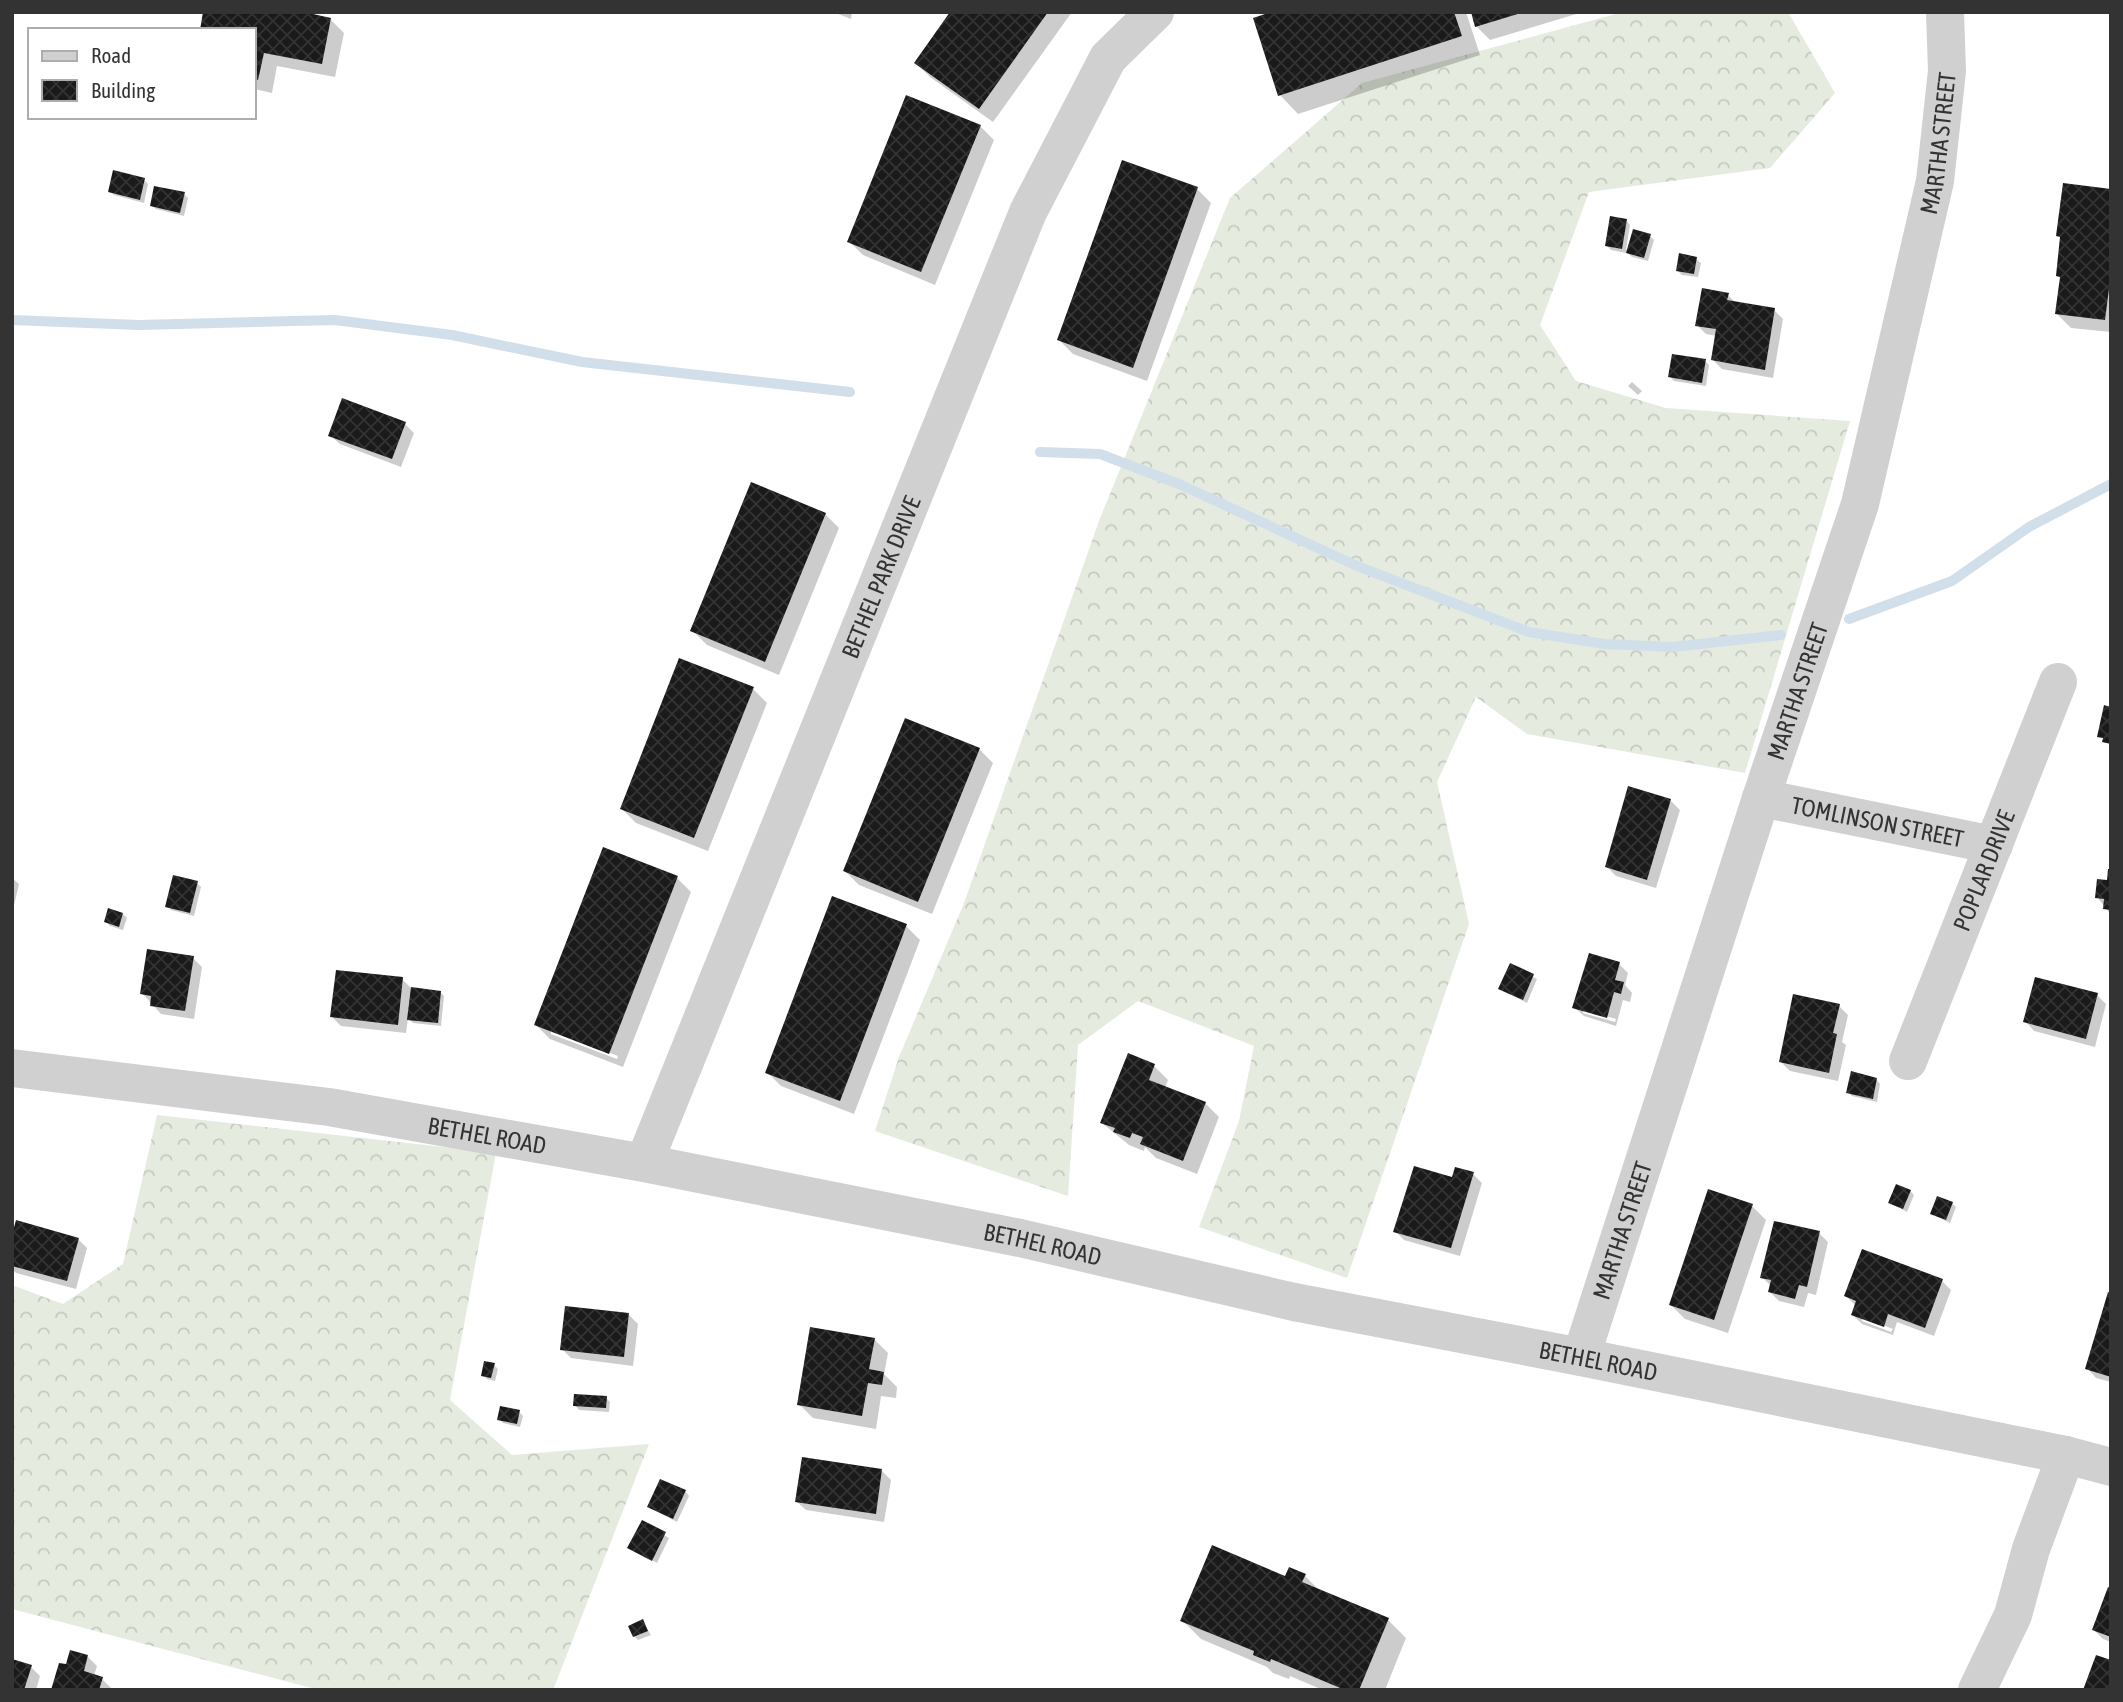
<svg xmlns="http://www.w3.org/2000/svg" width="2123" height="1702" viewBox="0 0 2123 1702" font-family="'Asap Condensed',sans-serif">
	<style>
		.forest { fill: url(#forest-crowns) }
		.shadow { fill: #0003; fill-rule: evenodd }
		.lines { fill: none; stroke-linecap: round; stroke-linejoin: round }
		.stream { stroke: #d1dfeb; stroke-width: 10 }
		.building { fill: url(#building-cross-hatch) }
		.minor { stroke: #d0d0d0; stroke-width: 38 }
		.labels { text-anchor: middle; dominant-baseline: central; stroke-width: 7; stroke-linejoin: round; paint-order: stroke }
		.street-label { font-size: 24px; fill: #333; stroke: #fff }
	</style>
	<defs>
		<pattern id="forest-crowns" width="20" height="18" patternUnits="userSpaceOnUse" patternTransform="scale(1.75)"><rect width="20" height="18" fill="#e5ebdf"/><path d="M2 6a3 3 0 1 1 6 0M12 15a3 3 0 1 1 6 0" fill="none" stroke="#c5cac0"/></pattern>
		<pattern id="building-cross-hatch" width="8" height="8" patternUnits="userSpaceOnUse" patternTransform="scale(1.75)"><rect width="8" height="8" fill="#1a1a1a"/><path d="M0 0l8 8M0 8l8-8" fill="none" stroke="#333"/></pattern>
	</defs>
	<rect width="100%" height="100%" fill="#fff"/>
	<path class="forest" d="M 1623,12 L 1788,12 L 1835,93 L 1770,168 L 1589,192 L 1540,325 L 1576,381 L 1666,408 L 1850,421 L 1745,773 L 1527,734 L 1476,697 L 1437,782 L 1469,924 L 1347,1278 L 1199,1227 L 1239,1121 L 1254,1046 L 1138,1001 L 1078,1045 L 1068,1196 L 875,1131 L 899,1057 L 964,903 L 1099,521 L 1230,198 L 1362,83 Z
		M 157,1115 L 496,1153 L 450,1400 L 512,1455 L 649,1444 L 553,1690 L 319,1690 L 12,1609 L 12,1285 L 63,1304 L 123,1264 Z"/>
	<path class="shadow" d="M 205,12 L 312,12 L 317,17 L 330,19 L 344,33 L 335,77 L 277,66 L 272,93 L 254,89 L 254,30 Z
		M 833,12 L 852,12 L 851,19 Z
		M 952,12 L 1072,12 L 993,122 L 930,77 L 916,63 Z
		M 1277,12 L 1466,12 L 1480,55 L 1298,114 L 1280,95 Z
		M 1473,12 L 1583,12 L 1490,40 L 1476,26 Z
		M 980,126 L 994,140 L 935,285 L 863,255 L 849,241 Z
		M 1123,162 L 1197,189 L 1211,203 L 1147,381 L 1073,354 L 1059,340 Z
		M 144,180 L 148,184 L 144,203 L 114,195 L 110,191 Z
		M 2111,191 L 2111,332 L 2071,328 L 2057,314 L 2062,279 L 2057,275 L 2062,239 L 2058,235 Z
		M 184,194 L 188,198 L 184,216 L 156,209 L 151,205 Z
		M 1626,220 L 1630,225 L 1626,250 L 1650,236 L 1654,240 L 1648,261 L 1632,257 L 1626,251 L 1626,253 L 1611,250 L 1607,246 Z
		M 1696,259 L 1701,263 L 1698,277 L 1682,275 L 1677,270 Z
		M 1728,295 L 1736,303 L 1774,310 L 1783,319 L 1773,378 L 1722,369 L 1713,360 L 1717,336 L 1706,334 L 1697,325 Z
		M 1705,361 L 1709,365 L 1706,386 L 1674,381 L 1670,377 Z
		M 1632,382 L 1642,391 L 1638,395 L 1628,386 Z
		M 405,424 L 414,433 L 401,467 L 340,444 L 330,435 Z
		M 825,514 L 839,528 L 779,675 L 707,645 L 693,631 Z
		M 753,689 L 767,703 L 708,851 L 636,823 L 622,809 Z
		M 979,749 L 993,763 L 932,914 L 859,885 L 845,871 Z
		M 1671,801 L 1680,810 L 1656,888 L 1616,876 L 1607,867 Z
		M 2111,871 L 2111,915 L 2097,897 L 2109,882 Z
		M 12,878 L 19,884 L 12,914 Z
		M 677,878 L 691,892 L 623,1067 L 550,1039 L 536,1025 ZM 551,1030 L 618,1056 L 617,1059 L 551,1034 Z
		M 197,883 L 201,887 L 194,916 L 171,910 L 167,906 Z
		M 123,914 L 127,918 L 123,930 L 110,926 L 106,921 Z
		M 906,926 L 920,940 L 854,1114 L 781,1086 L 767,1072 Z
		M 193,958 L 202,967 L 194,1019 L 161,1014 L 142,993 Z
		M 1619,964 L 1628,973 L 1625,985 L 1632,993 L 1630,1002 L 1623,1000 L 1616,1026 L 1584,1016 L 1574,1007 ZM 1583,1009 L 1616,1019 L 1615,1022 L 1583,1013 Z
		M 1510,965 L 1537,979 L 1527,1003 L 1500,989 Z
		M 402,979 L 411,988 L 440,992 L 444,996 L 441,1026 L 413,1023 L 408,1018 L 406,1033 L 341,1026 L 332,1017 Z
		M 2097,995 L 2106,1004 L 2095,1047 L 2034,1031 L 2025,1021 Z
		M 1839,1006 L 1848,1015 L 1842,1042 L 1846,1045 L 1838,1081 L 1790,1071 L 1781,1062 Z
		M 1154,1066 L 1168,1080 L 1165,1088 L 1205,1103 L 1219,1117 L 1197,1174 L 1156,1158 L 1145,1147 L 1144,1151 L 1129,1145 L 1102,1123 Z
		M 1876,1079 L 1880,1084 L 1877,1102 L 1852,1096 L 1848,1092 Z
		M 1473,1174 L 1482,1183 L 1460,1256 L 1404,1240 L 1395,1231 Z
		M 1910,1191 L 1914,1195 L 1907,1212 L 1890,1203 Z
		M 1952,1203 L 1956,1207 L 1950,1223 L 1932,1214 Z
		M 1752,1206 L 1766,1220 L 1728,1333 L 1685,1319 L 1671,1305 Z
		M 1819,1233 L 1828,1242 L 1816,1295 L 1808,1293 L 1804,1307 L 1779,1301 L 1770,1292 L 1771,1286 L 1762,1277 Z
		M 78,1239 L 87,1248 L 76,1289 L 16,1273 L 12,1269 L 12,1242 Z
		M 1942,1281 L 1951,1290 L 1934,1336 L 1897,1322 L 1893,1335 L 1862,1324 L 1853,1315 L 1856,1306 L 1846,1296 ZM 1862,1317 L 1893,1329 L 1891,1332 L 1862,1321 Z
		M 2111,1295 L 2111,1382 L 2096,1378 L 2087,1368 Z
		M 628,1314 L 638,1324 L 633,1366 L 571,1358 L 562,1349 Z
		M 874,1339 L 888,1353 L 884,1374 L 897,1387 L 896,1398 L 881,1396 L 876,1429 L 813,1418 L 799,1404 Z
		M 494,1365 L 498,1369 L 495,1381 L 487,1379 L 483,1375 Z
		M 606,1398 L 610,1402 L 609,1412 L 579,1410 L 575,1405 Z
		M 519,1412 L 523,1416 L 520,1427 L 503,1423 L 499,1419 Z
		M 882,1471 L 891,1480 L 884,1522 L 806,1510 L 796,1501 Z
		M 685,1491 L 689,1496 L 677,1522 L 649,1507 Z
		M 643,1522 L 669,1538 L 657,1563 L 630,1548 Z
		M 1305,1576 L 1321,1592 L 1388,1620 L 1406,1638 L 1385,1690 L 1323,1690 L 1290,1676 L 1289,1679 L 1273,1673 L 1267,1667 L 1201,1639 L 1182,1620 L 1286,1578 Z
		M 2111,1590 L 2111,1642 L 2103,1639 L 2094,1630 Z
		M 643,1622 L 651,1635 L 638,1640 L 634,1636 Z
		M 71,1652 L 88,1657 L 97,1666 L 94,1676 L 102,1679 L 111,1688 L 111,1690 L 53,1690 L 67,1667 Z
		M 31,1667 L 40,1676 L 36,1690 L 12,1690 Z"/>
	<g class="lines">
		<path class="stream" d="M 12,320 L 139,325 L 335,320 L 452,335 L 582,362 L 850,392
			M 1040,452 L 1100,454 L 1179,484 L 1357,566 L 1529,632 L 1604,644 L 1673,647 L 1781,635
			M 1849,619 L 1952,581 L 2029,527 L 2111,484"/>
	</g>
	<path class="building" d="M 203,12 L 304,12 L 331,18 L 322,64 L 264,53 L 258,80 L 254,79 L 254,30 L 200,30 Z
		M 950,12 L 1048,12 L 979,109 L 914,63 Z
		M 1271,12 L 1454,12 L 1462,36 L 1278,96 L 1253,18 Z
		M 1471,12 L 1521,12 L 1521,13 L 1475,27 Z
		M 906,95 L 981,125 L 921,272 L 847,242 Z
		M 1122,160 L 1198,187 L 1133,368 L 1057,340 Z
		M 113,170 L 145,178 L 140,200 L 108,192 Z
		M 2063,183 L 2111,189 L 2111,273 L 2105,320 L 2055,314 L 2060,277 L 2056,276 L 2060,237 L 2056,236 Z
		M 154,186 L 185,192 L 180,213 L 150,206 Z
		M 1610,216 L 1627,219 L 1622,249 L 1605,246 Z
		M 1633,229 L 1651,234 L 1644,258 L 1626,253 Z
		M 1679,253 L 1697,257 L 1694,274 L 1676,271 Z
		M 1702,288 L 1729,293 L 1727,300 L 1775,308 L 1765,370 L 1711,360 L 1716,329 L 1695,326 Z
		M 1672,354 L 1706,359 L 1702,383 L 1668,377 Z
		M 342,398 L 406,422 L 392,459 L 328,436 Z
		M 751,482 L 826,513 L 765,662 L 690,631 Z
		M 679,658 L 754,687 L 694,838 L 620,809 Z
		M 2104,705 L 2111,707 L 2111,744 L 2102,742 L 2103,738 L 2097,737 Z
		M 905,718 L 980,748 L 918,902 L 843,871 Z
		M 1628,786 L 1671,799 L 1647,880 L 1605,867 Z
		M 603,847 L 678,876 L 609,1054 L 534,1025 Z
		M 2108,869 L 2111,869 L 2111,910 L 2103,909 L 2104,899 L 2095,898 L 2097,879 L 2107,880 Z
		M 173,875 L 198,881 L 190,913 L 165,907 Z
		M 832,896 L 907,924 L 840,1101 L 765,1073 Z
		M 108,908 L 123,913 L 119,927 L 104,922 Z
		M 147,949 L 194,956 L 185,1011 L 150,1006 L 151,996 L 140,994 Z
		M 1589,953 L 1620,962 L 1615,980 L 1624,982 L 1621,994 L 1614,992 L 1607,1018 L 1572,1008 Z
		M 1510,963 L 1534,974 L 1523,1000 L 1498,989 Z
		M 336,970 L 403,977 L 398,1025 L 330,1017 Z
		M 2035,977 L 2098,993 L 2086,1039 L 2023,1022 Z
		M 411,987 L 441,991 L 438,1023 L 407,1020 Z
		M 1793,994 L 1840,1004 L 1833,1033 L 1837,1034 L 1829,1073 L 1779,1062 Z
		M 1128,1053 L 1155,1064 L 1149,1080 L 1206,1102 L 1183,1161 L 1140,1144 L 1143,1137 L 1132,1133 L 1130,1138 L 1113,1132 L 1115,1128 L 1100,1123 Z
		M 1851,1071 L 1877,1078 L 1873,1099 L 1846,1093 Z
		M 1414,1166 L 1452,1177 L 1455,1167 L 1474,1172 L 1451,1248 L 1393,1232 Z
		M 1896,1184 L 1911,1190 L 1903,1209 L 1888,1203 Z
		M 1708,1189 L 1753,1204 L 1714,1320 L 1669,1305 Z
		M 1937,1196 L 1953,1202 L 1946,1220 L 1930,1214 Z
		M 16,1220 L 79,1238 L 67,1281 L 12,1266 L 12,1235 Z
		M 1774,1221 L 1820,1231 L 1807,1287 L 1799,1285 L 1795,1299 L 1768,1292 L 1771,1280 L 1760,1278 Z
		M 1862,1249 L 1943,1279 L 1925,1328 L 1888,1314 L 1884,1327 L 1851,1315 L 1856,1301 L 1844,1296 Z
		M 2108,1292 L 2111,1293 L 2111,1377 L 2085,1369 Z
		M 565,1306 L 629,1313 L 624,1357 L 560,1350 Z
		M 810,1327 L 875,1338 L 869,1369 L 884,1372 L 882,1385 L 868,1383 L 862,1416 L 797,1405 Z
		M 484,1361 L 495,1363 L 491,1378 L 481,1376 Z
		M 574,1394 L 607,1396 L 606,1408 L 573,1406 Z
		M 500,1406 L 520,1410 L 517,1424 L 497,1420 Z
		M 802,1457 L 882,1469 L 876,1514 L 795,1502 Z
		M 660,1479 L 686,1490 L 673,1519 L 647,1507 Z
		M 642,1520 L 666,1532 L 652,1561 L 627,1548 Z
		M 1212,1545 L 1285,1576 L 1289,1567 L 1306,1574 L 1302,1582 L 1389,1618 L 1359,1690 L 1345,1690 L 1271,1659 L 1270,1662 L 1253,1655 L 1254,1651 L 1180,1621 Z
		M 2108,1587 L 2111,1588 L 2111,1637 L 2092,1630 Z
		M 643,1619 L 648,1631 L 633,1637 L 628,1626 Z
		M 70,1650 L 88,1655 L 84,1671 L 103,1677 L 99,1690 L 51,1690 L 59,1663 L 66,1664 Z
		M 2096,1655 L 2111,1660 L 2111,1690 L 2083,1690 Z
		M 12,1659 L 32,1665 L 24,1690 L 12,1690 Z"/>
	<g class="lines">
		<g class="minor">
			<path id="s1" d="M 1761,798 L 1994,845"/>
			<path id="s2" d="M 1908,1061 L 2058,682"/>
			<path id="s3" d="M 12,1068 L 329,1107 L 644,1163 L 1020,1238 L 1294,1302 L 1581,1357 L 2066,1455 L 2111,1467"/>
			<path id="s4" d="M 644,1163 L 1028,212 L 1108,58 L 1155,12"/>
			<path id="s5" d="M 1581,1357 L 1761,798 L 1860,504 L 1935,181 L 1947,71 L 1945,12"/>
			<path d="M 1977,1690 L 2013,1615 L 2031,1549 L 2066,1455"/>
		</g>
	</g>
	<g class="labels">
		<g class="street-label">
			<text stroke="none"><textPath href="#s5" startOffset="1267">MARTHA STREET</textPath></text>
			<text stroke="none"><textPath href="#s4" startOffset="632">BETHEL PARK DRIVE</textPath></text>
			<text stroke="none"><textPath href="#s5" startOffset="700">MARTHA STREET</textPath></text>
			<text stroke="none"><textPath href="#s1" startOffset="119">TOMLINSON STREET</textPath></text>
			<text stroke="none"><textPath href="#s2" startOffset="205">POPLAR DRIVE</textPath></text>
			<text stroke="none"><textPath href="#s3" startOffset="480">BETHEL ROAD</textPath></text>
			<text stroke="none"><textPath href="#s5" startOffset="133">MARTHA STREET</textPath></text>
			<text stroke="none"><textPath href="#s3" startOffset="1046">BETHEL ROAD</textPath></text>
			<text stroke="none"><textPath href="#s3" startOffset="1614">BETHEL ROAD</textPath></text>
		</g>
	</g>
	<rect width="2123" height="1702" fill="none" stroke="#333333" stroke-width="28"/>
	<rect x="28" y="28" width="228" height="91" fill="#ffffff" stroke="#adadad" stroke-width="2"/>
	<rect x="42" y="51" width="35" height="10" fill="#d0d0d0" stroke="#adadad" stroke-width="2"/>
	<text x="91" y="63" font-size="21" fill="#333333">Road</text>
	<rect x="42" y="80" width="35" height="21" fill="url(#building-cross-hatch)" stroke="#adadad" stroke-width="2"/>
	<text x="91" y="98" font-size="21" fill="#333333">Building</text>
</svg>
